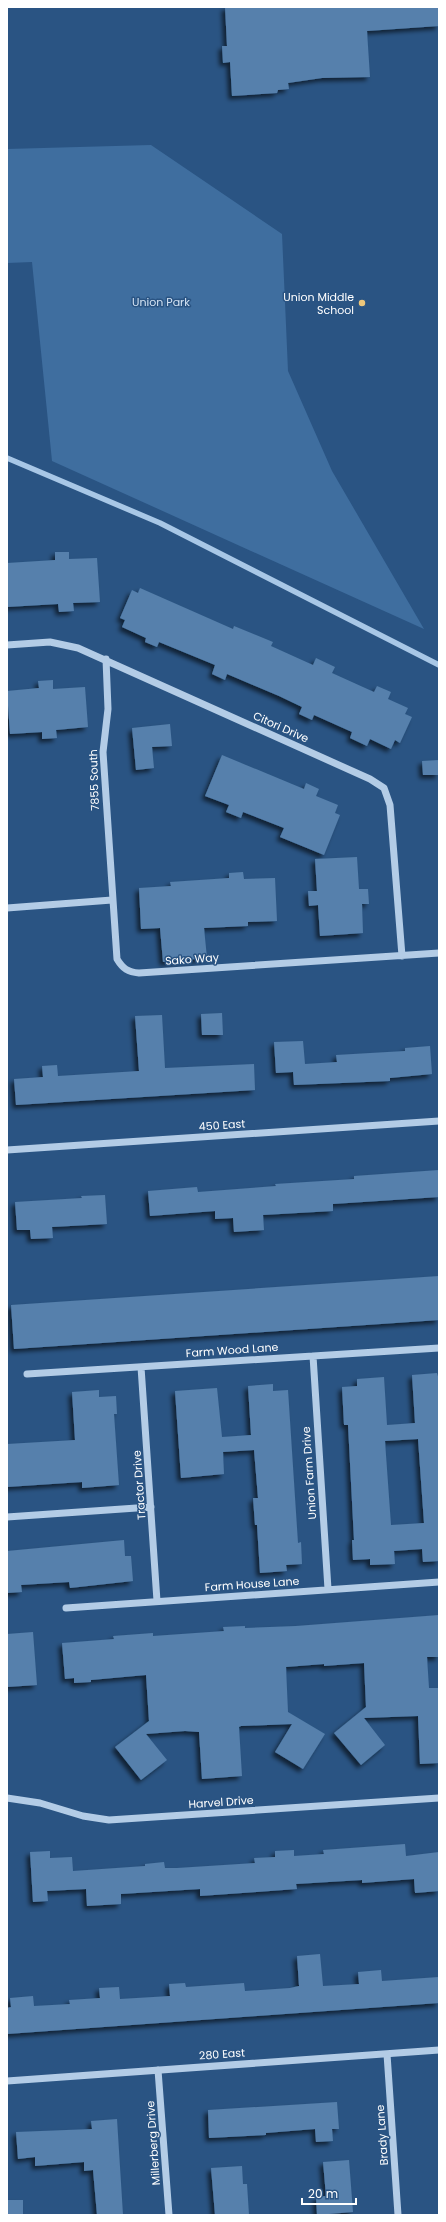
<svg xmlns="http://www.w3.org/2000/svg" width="446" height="2222" viewBox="0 0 446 2222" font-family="Poppins,sans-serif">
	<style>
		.green { fill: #3f6e9f }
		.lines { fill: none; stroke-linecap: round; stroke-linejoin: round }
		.stream { stroke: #a8c7e6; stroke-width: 5.5 }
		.building { fill: #5680ac; fill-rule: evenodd; filter: url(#shadow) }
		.minor { stroke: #b3cce6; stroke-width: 7 }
		.poi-dot { fill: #edc77b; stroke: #2a5483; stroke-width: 1.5 }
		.labels { text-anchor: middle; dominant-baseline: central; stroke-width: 3; stroke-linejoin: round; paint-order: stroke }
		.poi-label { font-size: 11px; fill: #fff; stroke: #2a5483; text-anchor: end }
		.park-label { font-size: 11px; fill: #d6e5f5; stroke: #2a5483 }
		.street-label { font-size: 11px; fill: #fff; stroke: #2a5483 }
	</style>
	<defs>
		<filter id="shadow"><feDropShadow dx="-3.5" dy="3.5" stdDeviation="2" flood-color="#0009"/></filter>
	</defs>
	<rect width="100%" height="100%" fill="#2a5483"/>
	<path class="green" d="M 151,145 L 282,234 L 288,371 L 332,471 L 424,629 L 52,461 L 32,262 L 7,263 L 7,149 Z"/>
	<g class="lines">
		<path class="stream" d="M 7,458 L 160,523 L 439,665"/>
	</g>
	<path class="building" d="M 225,7 L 439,7 L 439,26 L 367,31 L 370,77 L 322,78 L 288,83 L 289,89 L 278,90 L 277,93 L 232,96 L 230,62 L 223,63 L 222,46 L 227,46 Z
		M 55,552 L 69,552 L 69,559 L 97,558 L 100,602 L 73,603 L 74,611 L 59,612 L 58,604 L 7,607 L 7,563 L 55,560 Z
		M 140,588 L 233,629 L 234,626 L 273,642 L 271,646 L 313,665 L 316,658 L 335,667 L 332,673 L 374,692 L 377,686 L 391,692 L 388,699 L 408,708 L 405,714 L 412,717 L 400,743 L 395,740 L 391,749 L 370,739 L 367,746 L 350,738 L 352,732 L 314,715 L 312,720 L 299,714 L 302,707 L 279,696 L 227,674 L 225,680 L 212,674 L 215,665 L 159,642 L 157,647 L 145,642 L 146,638 L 122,627 L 125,620 L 120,618 L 132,590 L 138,593 Z
		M 53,680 L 53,689 L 85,687 L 88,727 L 56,730 L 57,738 L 42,739 L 42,732 L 10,734 L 7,691 L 39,688 L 38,681 Z
		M 170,724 L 172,746 L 152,747 L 154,768 L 136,770 L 132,728 Z
		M 222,755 L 304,789 L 306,783 L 319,789 L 316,796 L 338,805 L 335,813 L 340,815 L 324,855 L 280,837 L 284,828 L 243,812 L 241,818 L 226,812 L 229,805 L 205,796 Z
		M 439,760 L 439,775 L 423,775 L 422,761 Z
		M 357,857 L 359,889 L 368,889 L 369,904 L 362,904 L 363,933 L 320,936 L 318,905 L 309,906 L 308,891 L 317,891 L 315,859 Z
		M 243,872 L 244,879 L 275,878 L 277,921 L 248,922 L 248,926 L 204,928 L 207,958 L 163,962 L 160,928 L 141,929 L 139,888 L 171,886 L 170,882 L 229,878 L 229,873 Z
		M 222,1013 L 223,1035 L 202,1035 L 201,1014 Z
		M 162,1015 L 165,1068 L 254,1064 L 255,1090 L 16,1105 L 14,1079 L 43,1077 L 42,1066 L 57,1065 L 58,1076 L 139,1071 L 135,1016 Z
		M 303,1041 L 305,1064 L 337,1062 L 336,1055 L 405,1051 L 405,1048 L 430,1046 L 432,1074 L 390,1078 L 390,1081 L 294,1085 L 293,1072 L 276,1073 L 274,1042 Z
		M 439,1170 L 439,1197 L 333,1204 L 333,1211 L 263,1215 L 264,1230 L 234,1232 L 233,1218 L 215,1219 L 215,1211 L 150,1216 L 148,1191 L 197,1187 L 198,1192 L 276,1186 L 275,1184 L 354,1179 L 354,1176 Z
		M 105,1195 L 107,1224 L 52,1227 L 53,1238 L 31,1239 L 30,1230 L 17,1230 L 15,1202 L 82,1198 L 81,1196 Z
		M 439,1276 L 439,1320 L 14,1349 L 11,1305 Z
		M 437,1373 L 439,1380 L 439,1561 L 423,1562 L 422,1549 L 394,1551 L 395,1564 L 370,1565 L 370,1559 L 353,1560 L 352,1540 L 354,1540 L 348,1425 L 344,1425 L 342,1387 L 357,1386 L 357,1379 L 384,1377 L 387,1425 L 415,1423 L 412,1375 ZM 418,1439 L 424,1523 L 391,1525 L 385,1441 Z
		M 273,1384 L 273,1391 L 288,1390 L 298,1543 L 301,1542 L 302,1564 L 286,1565 L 287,1571 L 260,1573 L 257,1525 L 255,1525 L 253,1498 L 258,1498 L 254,1450 L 223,1452 L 224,1474 L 181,1478 L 175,1391 L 217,1388 L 222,1437 L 251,1435 L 248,1386 Z
		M 99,1390 L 99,1397 L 116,1396 L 117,1414 L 114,1414 L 119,1485 L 82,1488 L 82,1482 L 7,1487 L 7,1444 L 75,1440 L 72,1392 Z
		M 124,1540 L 125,1556 L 131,1556 L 133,1581 L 70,1588 L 69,1582 L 21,1585 L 22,1592 L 7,1593 L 7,1551 Z
		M 439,1615 L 439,1657 L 427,1657 L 429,1688 L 439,1688 L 439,1763 L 420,1764 L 418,1716 L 364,1718 L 385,1745 L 361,1765 L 334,1733 L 366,1707 L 364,1663 L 324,1666 L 324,1664 L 286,1667 L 288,1712 L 325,1734 L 303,1769 L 275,1752 L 292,1724 L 241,1726 L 239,1727 L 242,1776 L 202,1779 L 199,1732 L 185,1731 L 146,1734 L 167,1760 L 141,1780 L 115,1747 L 149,1721 L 146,1675 L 91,1680 L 91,1682 L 74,1683 L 74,1678 L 65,1679 L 62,1643 L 114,1639 L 113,1636 L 153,1633 L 153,1636 L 224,1631 L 223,1627 L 245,1626 L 245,1628 L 296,1626 Z
		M 33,1632 L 37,1685 L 7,1687 L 7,1634 Z
		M 405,1844 L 406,1856 L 439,1852 L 439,1891 L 415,1893 L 414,1879 L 362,1883 L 362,1880 L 296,1884 L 297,1889 L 200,1896 L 200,1889 L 121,1894 L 121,1904 L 87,1906 L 86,1889 L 47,1891 L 48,1901 L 33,1902 L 30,1852 L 50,1851 L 50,1858 L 72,1857 L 73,1871 L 145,1866 L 145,1864 L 164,1862 L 165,1868 L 177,1868 L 255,1863 L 254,1858 L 275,1857 L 275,1851 L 294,1850 L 294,1856 L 324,1854 L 323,1850 Z
		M 320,1954 L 323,1986 L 359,1984 L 358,1972 L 381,1970 L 382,1981 L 439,1977 L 439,2003 L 7,2034 L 7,2008 L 11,2007 L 10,1998 L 33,1996 L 34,2006 L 70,2004 L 69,2000 L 100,1998 L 99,1988 L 119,1987 L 120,1999 L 170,1996 L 169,1984 L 185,1983 L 186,1987 L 244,1983 L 245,1991 L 290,1988 L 299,1986 L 297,1956 Z
		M 337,2102 L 339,2129 L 332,2129 L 333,2141 L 316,2142 L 315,2129 L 266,2133 L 266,2135 L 209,2138 L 208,2110 Z
		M 117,2119 L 123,2215 L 97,2215 L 93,2170 L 84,2171 L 84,2162 L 35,2166 L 35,2157 L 18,2159 L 16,2132 L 92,2129 L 91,2121 Z
		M 349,2160 L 353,2212 L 317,2215 L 316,2197 L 326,2196 L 323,2162 Z
		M 242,2166 L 243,2184 L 247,2184 L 249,2215 L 215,2215 L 211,2168 Z
		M 7,2200 L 23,2200 L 23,2215 L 7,2215 Z"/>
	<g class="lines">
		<path class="minor" d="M 7,645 L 50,642 L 78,648 L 370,779 L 384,788 L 390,805 L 402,956
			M 106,659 L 108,709 L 103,752 L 117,959 C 123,969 128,972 139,973 L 439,953
			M 7,908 L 112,900
			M 7,1150 L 439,1121
			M 313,1356 L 328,1589
			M 141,1367 L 157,1601
			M 27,1374 L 439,1348
			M 7,1517 L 151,1507
			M 66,1608 L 439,1582
			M 7,1798 L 40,1803 L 83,1816 L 109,1820 L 439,1798
			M 387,2054 L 398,2215
			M 158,2070 L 169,2215
			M 7,2081 L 439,2050"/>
	</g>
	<circle class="poi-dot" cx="362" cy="303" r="4"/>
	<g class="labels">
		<g class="poi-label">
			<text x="354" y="297">Union Middle<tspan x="354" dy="13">School</tspan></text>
		</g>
		<g class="park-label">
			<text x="161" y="302">Union Park</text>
		</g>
		<g class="street-label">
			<text transform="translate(281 727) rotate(24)">Citori Drive</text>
			<text transform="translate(94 780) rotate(-92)">7855 South</text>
			<text transform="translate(192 959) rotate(-4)">Sako Way</text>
			<text transform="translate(222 1125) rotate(-4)">450 East</text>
			<text transform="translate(232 1350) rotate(-4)">Farm Wood Lane</text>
			<text transform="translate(309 1473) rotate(-94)">Union Farm Drive</text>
			<text transform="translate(139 1485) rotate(-94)">Tractor Drive</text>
			<text transform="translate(252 1584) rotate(-4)">Farm House Lane</text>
			<text transform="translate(221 1802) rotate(-4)">Harvel Drive</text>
			<text transform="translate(222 2054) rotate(-4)">280 East</text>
			<text transform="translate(382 2135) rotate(-94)">Brady Lane</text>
			<text transform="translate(153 2143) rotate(-94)">Millerberg Drive</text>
		</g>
	</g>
	<rect width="446" height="2222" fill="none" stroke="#ffffff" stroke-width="16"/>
	<path d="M302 2198v6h54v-6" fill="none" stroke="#ffffff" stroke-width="2"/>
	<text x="308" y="2198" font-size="12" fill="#ffffff" stroke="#2a5483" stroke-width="3" paint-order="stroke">20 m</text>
</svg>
